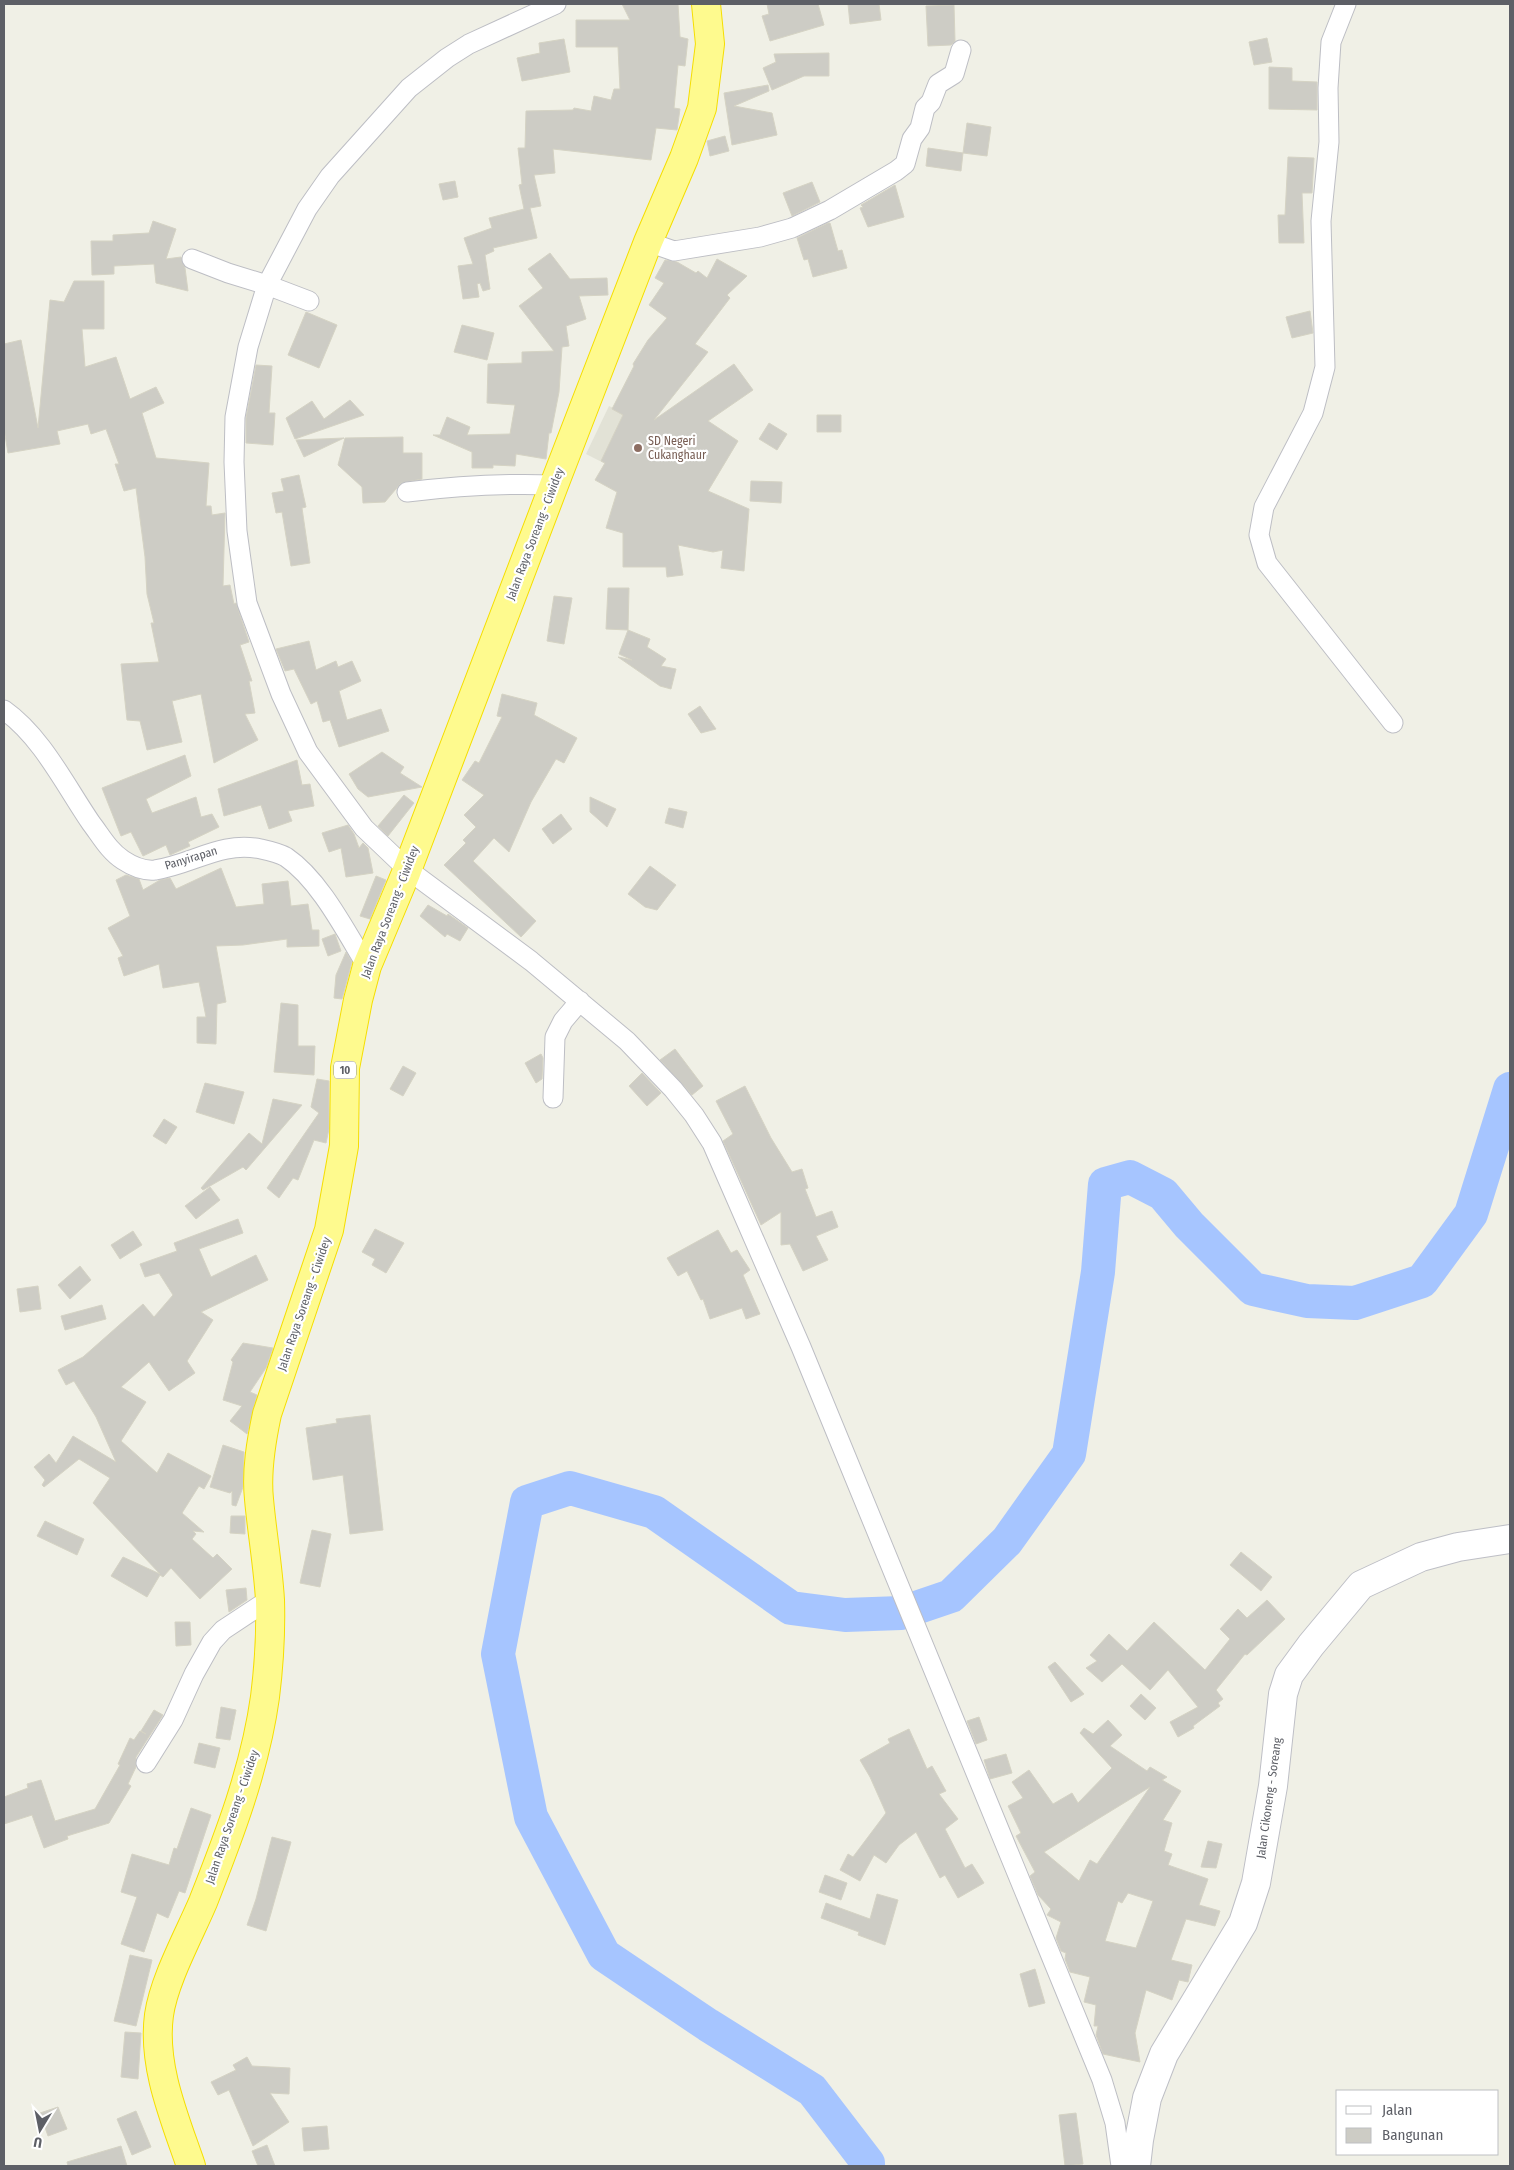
<svg xmlns="http://www.w3.org/2000/svg" width="1514" height="2170" viewBox="0 0 1514 2170" font-family="'Fira Sans Condensed',sans-serif">
	<style>
		.education { fill: #e2e2d6 }
		.lines { fill: none; stroke-linecap: round; stroke-linejoin: round }
		.river { stroke: #a6c5ff; stroke-width: 34 }
		.building { fill: #cdccc5; stroke: #d5d3c4; fill-rule: evenodd }
		.street-casing { stroke: #bdbec4; stroke-width: 21 }
		.secondary-casing { stroke: #bebfc6; stroke-width: 30 }
		.highway-casing { stroke: #f5de00; stroke-width: 30 }
		.street { stroke: #fff; stroke-width: 19 }
		.secondary { stroke: #fff; stroke-width: 28 }
		.highway { stroke: #fefa8e; stroke-width: 28 }
		.education-dot { fill: #8d6e63; stroke: #fff; stroke-width: 2 }
		.labels { text-anchor: middle; dominant-baseline: central; stroke-width: 4.5; stroke-linejoin: round; paint-order: stroke }
		.shield { fill: #fff; stroke: #8e8f94; stroke-width: 1 }
		.shield-label { font-size: 11px; font-weight: bold; fill: #5d5f66 }
		.education-label { font-size: 12px; fill: #785e54; stroke: #fff; text-anchor: start }
		.street-label { font-size: 12px; fill: #5d5f66; stroke: #fff }
	</style>
	<rect width="100%" height="100%" fill="#f0f0e6"/>
	<path class="education" d="M 609,406 L 689,442 L 663,493 L 586,454 Z"/>
	<g class="lines">
		<path class="river" d="M 868,2166 L 868,2163 L 812,2090 L 708,2025 L 604,1955 L 531,1817 L 498,1654 L 527,1502 L 570,1488 L 654,1512 L 791,1608 L 845,1615 L 901,1613 L 951,1596 L 1007,1541 L 1069,1454 L 1098,1272 L 1105,1184 L 1130,1177 L 1163,1194 L 1189,1225 L 1253,1289 L 1307,1301 L 1355,1303 L 1422,1281 L 1471,1214 L 1510,1089"/>
	</g>
	<path class="building" d="M 622,4 L 678,4 L 680,37 L 688,39 L 685,66 L 678,65 L 674,108 L 680,109 L 677,130 L 656,128 L 651,160 L 553,149 L 555,173 L 534,175 L 541,206 L 530,208 L 537,238 L 493,248 L 494,251 L 485,255 L 490,289 L 483,291 L 480,283 L 477,284 L 479,297 L 463,299 L 458,266 L 473,264 L 464,238 L 492,228 L 489,218 L 524,209 L 519,185 L 522,184 L 518,148 L 525,148 L 526,111 L 573,110 L 574,108 L 591,111 L 594,96 L 611,100 L 614,89 L 620,89 L 618,47 L 576,47 L 576,20 L 630,20 Z
		M 767,4 L 818,4 L 824,25 L 770,41 L 762,16 L 769,14 Z
		M 848,4 L 879,4 L 881,20 L 850,24 Z
		M 954,5 L 955,41 L 951,45 L 928,46 L 926,6 Z
		M 1267,38 L 1272,62 L 1254,65 L 1249,42 Z
		M 564,39 L 570,72 L 522,81 L 517,58 L 540,53 L 539,43 Z
		M 829,53 L 829,76 L 804,76 L 772,90 L 763,68 L 776,62 L 774,54 Z
		M 1269,67 L 1292,68 L 1292,81 L 1317,82 L 1317,110 L 1269,109 Z
		M 768,85 L 769,91 L 734,106 L 772,113 L 777,135 L 732,145 L 724,93 Z
		M 967,123 L 991,127 L 987,156 L 963,153 Z
		M 725,136 L 729,151 L 710,156 L 707,141 Z
		M 928,148 L 963,153 L 961,171 L 926,166 Z
		M 1288,157 L 1314,158 L 1312,193 L 1302,193 L 1304,243 L 1279,243 L 1278,215 L 1285,215 Z
		M 455,181 L 458,197 L 443,200 L 439,184 Z
		M 812,182 L 820,202 L 792,216 L 783,193 Z
		M 895,185 L 904,217 L 868,227 L 860,208 L 863,207 L 861,205 Z
		M 153,221 L 176,229 L 166,259 L 181,257 L 185,268 L 188,291 L 156,283 L 154,264 L 114,266 L 114,274 L 92,275 L 91,241 L 113,241 L 113,235 L 149,233 Z
		M 828,223 L 830,223 L 838,251 L 842,250 L 847,268 L 813,277 L 808,259 L 804,260 L 797,238 Z
		M 550,253 L 570,279 L 607,278 L 608,295 L 579,296 L 586,319 L 566,326 L 569,346 L 562,347 L 559,392 L 551,433 L 549,433 L 546,459 L 516,454 L 515,466 L 493,465 L 493,468 L 472,468 L 472,452 L 433,435 L 440,435 L 447,417 L 470,427 L 467,435 L 510,434 L 515,405 L 487,403 L 488,364 L 522,363 L 522,352 L 554,351 L 519,306 L 543,288 L 528,269 Z
		M 717,259 L 747,276 L 727,295 L 730,298 L 695,344 L 708,352 L 654,420 L 734,364 L 753,390 L 708,421 L 738,441 L 708,491 L 749,509 L 744,571 L 721,568 L 723,550 L 713,552 L 678,545 L 683,575 L 667,577 L 666,567 L 623,567 L 623,533 L 606,528 L 617,492 L 595,480 L 605,463 L 601,461 L 623,415 L 612,409 L 634,366 L 633,364 L 648,340 L 667,318 L 649,305 L 664,283 L 655,278 L 665,260 L 677,262 L 696,273 L 698,271 L 707,278 Z
		M 74,281 L 104,281 L 104,329 L 82,329 L 85,367 L 116,357 L 130,399 L 156,387 L 164,403 L 142,413 L 156,458 L 209,463 L 206,506 L 211,506 L 212,515 L 225,513 L 223,586 L 230,585 L 234,604 L 236,603 L 249,642 L 240,645 L 252,681 L 249,681 L 255,713 L 245,714 L 258,740 L 214,763 L 201,694 L 172,701 L 182,742 L 147,750 L 140,721 L 127,720 L 121,664 L 159,662 L 151,623 L 154,623 L 147,594 L 145,557 L 136,488 L 124,491 L 115,464 L 119,464 L 106,429 L 91,434 L 88,424 L 57,431 L 60,444 L 8,453 L 4,429 L 4,344 L 21,340 L 38,428 L 50,300 L 64,302 Z
		M 1310,311 L 1313,333 L 1292,338 L 1286,317 Z
		M 306,312 L 337,325 L 319,368 L 288,355 Z
		M 462,325 L 494,333 L 487,360 L 454,352 Z
		M 256,365 L 272,366 L 269,413 L 275,413 L 273,445 L 246,443 L 246,418 Z
		M 350,400 L 364,415 L 295,439 L 286,418 L 312,401 L 324,419 Z
		M 817,415 L 841,415 L 841,432 L 817,432 Z
		M 769,423 L 787,434 L 777,450 L 759,439 Z
		M 403,437 L 403,453 L 422,453 L 422,479 L 401,483 L 385,502 L 363,503 L 362,487 L 338,465 L 345,438 Z
		M 344,438 L 304,457 L 296,440 Z
		M 299,475 L 306,507 L 302,508 L 310,563 L 291,566 L 282,512 L 276,513 L 272,493 L 284,491 L 281,479 Z
		M 751,481 L 782,482 L 781,503 L 750,501 Z
		M 608,588 L 629,588 L 628,630 L 606,629 Z
		M 554,596 L 572,598 L 564,644 L 547,641 Z
		M 628,630 L 650,639 L 647,647 L 666,659 L 661,666 L 676,669 L 671,689 L 660,686 L 618,657 L 632,660 L 619,654 Z
		M 309,641 L 316,670 L 336,661 L 338,667 L 352,661 L 361,681 L 339,691 L 347,720 L 381,709 L 389,731 L 339,747 L 330,720 L 323,722 L 317,701 L 311,704 L 294,669 L 285,671 L 276,649 Z
		M 502,694 L 537,703 L 534,715 L 577,738 L 564,763 L 556,759 L 531,802 L 509,852 L 494,838 L 473,861 L 536,921 L 521,937 L 444,865 L 466,843 L 463,840 L 476,827 L 464,815 L 484,795 L 462,780 L 475,761 L 479,763 L 502,717 L 497,716 Z
		M 700,706 L 716,729 L 701,733 L 688,714 Z
		M 382,752 L 404,767 L 400,773 L 422,787 L 368,797 L 358,789 L 349,774 Z
		M 185,755 L 191,776 L 146,799 L 152,813 L 196,797 L 201,817 L 212,814 L 219,827 L 188,842 L 190,846 L 170,855 L 166,845 L 143,856 L 131,832 L 121,836 L 102,788 Z
		M 297,760 L 302,785 L 310,784 L 314,806 L 288,811 L 292,821 L 269,829 L 261,805 L 224,816 L 218,789 Z
		M 404,795 L 414,803 L 388,836 L 378,826 Z
		M 590,797 L 616,809 L 607,827 L 590,812 Z
		M 669,808 L 687,812 L 683,828 L 665,823 Z
		M 561,814 L 572,829 L 553,844 L 542,829 Z
		M 348,825 L 354,834 L 359,848 L 363,843 L 368,848 L 373,873 L 346,877 L 341,848 L 329,852 L 322,833 Z
		M 650,866 L 676,885 L 657,910 L 645,907 L 628,894 Z
		M 221,868 L 236,907 L 264,904 L 262,884 L 288,881 L 291,906 L 308,904 L 312,930 L 319,930 L 319,946 L 287,947 L 287,939 L 243,945 L 216,946 L 226,1002 L 217,1004 L 216,1044 L 197,1043 L 197,1017 L 206,1017 L 199,982 L 163,988 L 159,964 L 124,976 L 118,958 L 123,956 L 108,928 L 130,916 L 116,880 L 126,875 L 139,879 L 143,890 L 160,880 L 170,878 L 176,889 Z
		M 376,876 L 386,880 L 370,919 L 360,916 Z
		M 428,905 L 447,916 L 448,914 L 468,928 L 460,941 L 447,934 L 445,937 L 420,916 Z
		M 335,934 L 341,951 L 328,956 L 322,939 Z
		M 346,952 L 352,962 L 342,999 L 334,998 L 336,975 Z
		M 281,1003 L 298,1005 L 298,1046 L 315,1046 L 314,1075 L 274,1072 Z
		M 675,1049 L 703,1086 L 692,1095 L 660,1060 Z
		M 541,1054 L 543,1058 L 542,1079 L 536,1083 L 525,1063 Z
		M 403,1066 L 416,1073 L 403,1096 L 390,1089 Z
		M 642,1073 L 661,1093 L 647,1106 L 629,1086 Z
		M 317,1079 L 329,1081 L 329,1129 L 326,1143 L 314,1140 L 298,1180 L 293,1178 L 279,1198 L 267,1188 L 319,1113 L 311,1107 Z
		M 205,1083 L 244,1092 L 234,1124 L 196,1112 Z
		M 745,1086 L 771,1138 L 792,1172 L 802,1169 L 808,1188 L 805,1189 L 816,1217 L 832,1211 L 838,1227 L 816,1236 L 828,1260 L 803,1271 L 790,1244 L 781,1245 L 781,1212 L 761,1225 L 723,1141 L 733,1134 L 716,1101 Z
		M 273,1099 L 302,1105 L 246,1170 L 243,1167 L 203,1190 L 201,1188 L 249,1133 L 262,1144 Z
		M 164,1119 L 177,1127 L 166,1144 L 153,1136 Z
		M 210,1187 L 220,1200 L 196,1219 L 185,1206 Z
		M 238,1219 L 243,1233 L 199,1249 L 211,1277 L 256,1255 L 268,1280 L 201,1312 L 213,1320 L 187,1361 L 195,1373 L 169,1391 L 149,1362 L 121,1387 L 146,1402 L 121,1441 L 157,1473 L 168,1453 L 211,1476 L 204,1489 L 199,1486 L 182,1513 L 204,1532 L 193,1531 L 196,1534 L 192,1539 L 213,1558 L 217,1554 L 232,1569 L 200,1599 L 171,1568 L 163,1577 L 160,1575 L 147,1597 L 111,1576 L 123,1557 L 160,1574 L 93,1503 L 110,1478 L 79,1459 L 44,1487 L 42,1485 L 45,1480 L 34,1467 L 49,1454 L 56,1463 L 73,1436 L 116,1462 L 96,1417 L 74,1381 L 66,1385 L 58,1370 L 83,1357 L 143,1304 L 154,1317 L 173,1295 L 159,1273 L 145,1277 L 140,1264 L 177,1251 L 174,1243 Z
		M 375,1229 L 404,1243 L 386,1273 L 372,1265 L 375,1259 L 362,1252 Z
		M 718,1230 L 731,1253 L 737,1250 L 750,1270 L 743,1275 L 760,1314 L 746,1319 L 742,1308 L 710,1319 L 703,1299 L 701,1300 L 687,1271 L 678,1276 L 667,1258 Z
		M 133,1231 L 142,1245 L 120,1259 L 111,1245 Z
		M 80,1266 L 91,1280 L 70,1299 L 58,1285 Z
		M 38,1286 L 41,1309 L 20,1312 L 17,1289 Z
		M 102,1305 L 106,1319 L 65,1330 L 61,1316 Z
		M 243,1343 L 273,1348 L 266,1368 L 250,1392 L 257,1395 L 247,1434 L 230,1421 L 242,1406 L 223,1400 L 233,1362 L 231,1360 Z
		M 370,1415 L 383,1530 L 350,1534 L 343,1475 L 313,1480 L 306,1428 L 337,1423 L 336,1419 Z
		M 223,1445 L 244,1452 L 243,1487 L 236,1506 L 232,1505 L 232,1491 L 230,1493 L 210,1487 Z
		M 231,1516 L 245,1516 L 245,1534 L 230,1533 Z
		M 45,1521 L 84,1539 L 77,1555 L 37,1536 Z
		M 312,1530 L 331,1534 L 320,1587 L 300,1583 Z
		M 1241,1552 L 1272,1577 L 1261,1591 L 1230,1565 Z
		M 246,1588 L 247,1600 L 229,1612 L 226,1590 Z
		M 1267,1600 L 1285,1619 L 1247,1655 L 1245,1654 L 1216,1690 L 1223,1699 L 1218,1703 L 1220,1706 L 1193,1726 L 1194,1728 L 1178,1737 L 1170,1722 L 1198,1707 L 1168,1670 L 1150,1690 L 1122,1664 L 1102,1682 L 1086,1668 L 1097,1661 L 1090,1655 L 1109,1634 L 1127,1651 L 1154,1622 L 1205,1670 L 1230,1639 L 1220,1629 L 1238,1609 L 1247,1618 Z
		M 175,1622 L 190,1622 L 191,1645 L 176,1646 Z
		M 1055,1662 L 1084,1694 L 1071,1702 L 1048,1667 Z
		M 1141,1694 L 1156,1708 L 1145,1720 L 1130,1706 Z
		M 221,1707 L 236,1710 L 230,1740 L 216,1738 Z
		M 154,1710 L 163,1715 L 136,1757 L 136,1767 L 128,1784 L 131,1786 L 109,1823 L 67,1836 L 68,1839 L 44,1848 L 32,1815 L 4,1824 L 4,1797 L 28,1788 L 27,1784 L 41,1780 L 55,1821 L 95,1809 L 120,1765 L 118,1764 L 130,1738 L 134,1740 L 140,1731 L 146,1734 L 141,1731 Z
		M 979,1717 L 987,1740 L 976,1744 L 967,1721 Z
		M 1108,1720 L 1122,1735 L 1110,1746 L 1147,1771 L 1150,1767 L 1167,1777 L 1162,1780 L 1181,1791 L 1163,1820 L 1172,1823 L 1164,1851 L 1172,1854 L 1168,1865 L 1208,1879 L 1199,1905 L 1220,1911 L 1215,1926 L 1186,1919 L 1171,1960 L 1192,1965 L 1188,1982 L 1179,1980 L 1172,2000 L 1146,1990 L 1135,2033 L 1140,2062 L 1103,2054 L 1096,2035 L 1098,2026 L 1094,2026 L 1096,2005 L 1084,2002 L 1090,1977 L 1070,1972 L 1065,1959 L 1066,1953 L 1061,1951 L 1056,1938 L 1061,1922 L 1047,1915 L 1051,1909 L 1038,1895 L 1030,1876 L 1035,1872 L 1016,1836 L 1021,1833 L 1008,1806 L 1023,1798 L 1012,1782 L 1029,1770 L 1053,1804 L 1072,1793 L 1078,1803 L 1112,1768 L 1080,1733 L 1084,1728 L 1093,1734 ZM 1150,1787 L 1097,1864 L 1090,1860 L 1079,1881 L 1044,1852 ZM 1128,1893 L 1153,1901 L 1136,1948 L 1105,1941 L 1118,1901 L 1122,1903 Z
		M 909,1729 L 927,1769 L 932,1766 L 946,1791 L 939,1794 L 958,1819 L 945,1829 L 965,1868 L 972,1864 L 984,1883 L 958,1898 L 945,1875 L 940,1878 L 916,1832 L 899,1845 L 886,1863 L 874,1855 L 860,1881 L 840,1870 L 848,1854 L 853,1857 L 886,1813 L 870,1777 L 860,1760 L 890,1743 L 888,1739 Z
		M 199,1743 L 220,1748 L 215,1768 L 194,1763 Z
		M 1006,1754 L 1012,1773 L 990,1779 L 984,1760 Z
		M 191,1808 L 211,1815 L 185,1893 L 179,1891 L 168,1918 L 157,1913 L 144,1952 L 121,1944 L 137,1897 L 121,1892 L 132,1854 L 169,1865 L 174,1848 L 177,1849 Z
		M 272,1837 L 291,1842 L 266,1931 L 247,1925 L 256,1899 Z
		M 1208,1841 L 1222,1844 L 1216,1868 L 1201,1867 Z
		M 825,1875 L 847,1883 L 841,1900 L 819,1892 Z
		M 877,1894 L 898,1900 L 885,1945 L 858,1935 L 859,1932 L 821,1918 L 826,1903 L 870,1919 Z
		M 130,1955 L 152,1960 L 136,2026 L 114,2021 Z
		M 1035,1969 L 1045,2003 L 1029,2007 L 1020,1974 Z
		M 125,2032 L 141,2033 L 138,2079 L 121,2077 Z
		M 247,2057 L 252,2066 L 290,2068 L 289,2094 L 270,2093 L 289,2122 L 253,2146 L 229,2090 L 218,2095 L 211,2082 L 236,2070 L 233,2065 Z
		M 58,2107 L 67,2129 L 48,2136 L 40,2113 Z
		M 136,2111 L 151,2147 L 132,2155 L 117,2119 Z
		M 1076,2113 L 1083,2164 L 1065,2166 L 1059,2115 Z
		M 327,2126 L 329,2149 L 304,2151 L 302,2128 Z
		M 267,2145 L 275,2166 L 258,2166 L 252,2151 Z
		M 121,2146 L 127,2166 L 68,2166 L 67,2162 Z"/>
	<g class="lines">
		<defs>
			<path id="street" d="M 1346,4 L 1331,42 L 1328,88 L 1329,142 L 1321,221 L 1325,367 L 1313,413 L 1264,507 L 1259,535 L 1267,563 L 1393,723
				M 648,242 L 674,251 L 760,237 L 792,228 L 830,210 L 896,171 L 905,164 L 912,139 L 920,128 L 925,108 L 931,102 L 938,84 L 954,74 L 961,50
				M 192,259 L 228,273 L 267,285 L 248,347 L 235,417 L 234,462 L 237,531 L 247,603 L 281,694 L 308,752 L 364,828 L 407,869 L 531,961 L 627,1041 L 673,1089 L 694,1115 L 712,1143 L 801,1347 L 1102,2080 L 1115,2123 L 1121,2166
				M 309,301 L 267,285 L 307,209 L 330,176 L 409,88 L 447,58 L 469,44 L 556,4
				M 407,492 C 456,486 504,483 554,485
				M 4,710 C 42,737 65,785 91,823 C 101,836 109,851 123,860 C 132,866 144,871 155,870 C 194,864 220,841 261,849 C 270,851 279,853 286,857 C 320,880 346,932 367,966
				M 553,1098 L 555,1037 L 563,1021 L 580,1001
				M 146,1763 L 173,1720 L 194,1674 L 212,1642 L 223,1630 L 270,1599"/>
			<path id="secondary" d="M 1136,2166 L 1139,2140 L 1147,2098 L 1164,2054 L 1243,1923 L 1256,1883 L 1273,1786 L 1283,1694 L 1289,1675 L 1311,1645 L 1361,1585 L 1421,1557 L 1458,1547 L 1510,1539"/>
			<path id="highway" d="M 191,2166 C 175,2119 152,2066 159,2015 C 164,1980 189,1935 203,1902 C 229,1836 255,1769 265,1697 C 269,1665 271,1633 270,1600 C 268,1566 262,1533 259,1499 C 256,1471 261,1442 267,1414 L 329,1230 L 344,1146 L 345,1068 L 358,1000 L 367,966 L 406,873 L 554,485 L 648,242 L 684,158 L 702,108 L 710,44 L 706,4"/>
		</defs>
		<use href="#street" class="street-casing"/>
		<use href="#secondary" class="secondary-casing"/>
		<use href="#highway" class="highway-casing"/>
		<use href="#street" class="street"/>
		<use href="#secondary" class="secondary"/>
		<use href="#highway" class="highway"/>
	</g>
	<circle class="education-dot" cx="638" cy="448" r="5"/>
	<g class="labels">
		<rect class="shield" x="334" y="1061.5" width="22" height="17" rx="4"/>
		<g class="shield-label">
			<text x="345" y="1070">10</text>
		</g>
		<g class="education-label">
			<text x="648" y="441">SD Negeri<tspan x="648" dy="14">Cukanghaur</tspan></text>
		</g>
		<g class="street-label">
			<text transform="translate(535 534) rotate(-69)">Jalan Raya Soreang - Ciwidey</text>
			<text transform="translate(191 858) rotate(-17)">Panyirapan</text>
			<text transform="translate(390 912) rotate(-69)">Jalan Raya Soreang - Ciwidey</text>
			<text transform="translate(304 1304) rotate(-71)">Jalan Raya Soreang - Ciwidey</text>
			<text transform="translate(1269 1798) rotate(-82)">Jalan Cikoneng - Soreang</text>
			<text transform="translate(232 1817) rotate(-71)">Jalan Raya Soreang - Ciwidey</text>
		</g>
	</g>
	<rect width="1514" height="2170" fill="none" stroke="#5d5f66" stroke-width="10"/>
	<rect x="1336" y="2090" width="162" height="65" fill="#ffffff" stroke="#bebfc2"/>
	<rect x="1346" y="2106" width="25" height="8" fill="#ffffff" stroke="#bebfc2"/>
	<text x="1382" y="2115" font-size="15" fill="#5d5f66">Jalan</text>
	<rect x="1346" y="2128" width="25" height="15" fill="#cdccc5" stroke="#bebfc2"/>
	<text x="1382" y="2140" font-size="15" fill="#5d5f66">Bangunan</text>
	<g transform="translate(40 2130) rotate(190)" stroke="#ffffff" stroke-width="4" paint-order="stroke">
	<path d="M0-4L9 19L0 12L-9 19Z" fill="#5d5f66"/>
	<text y="-8" font-size="14" font-weight="bold" text-anchor="middle" fill="#5d5f66">U</text>
	</g>
</svg>
